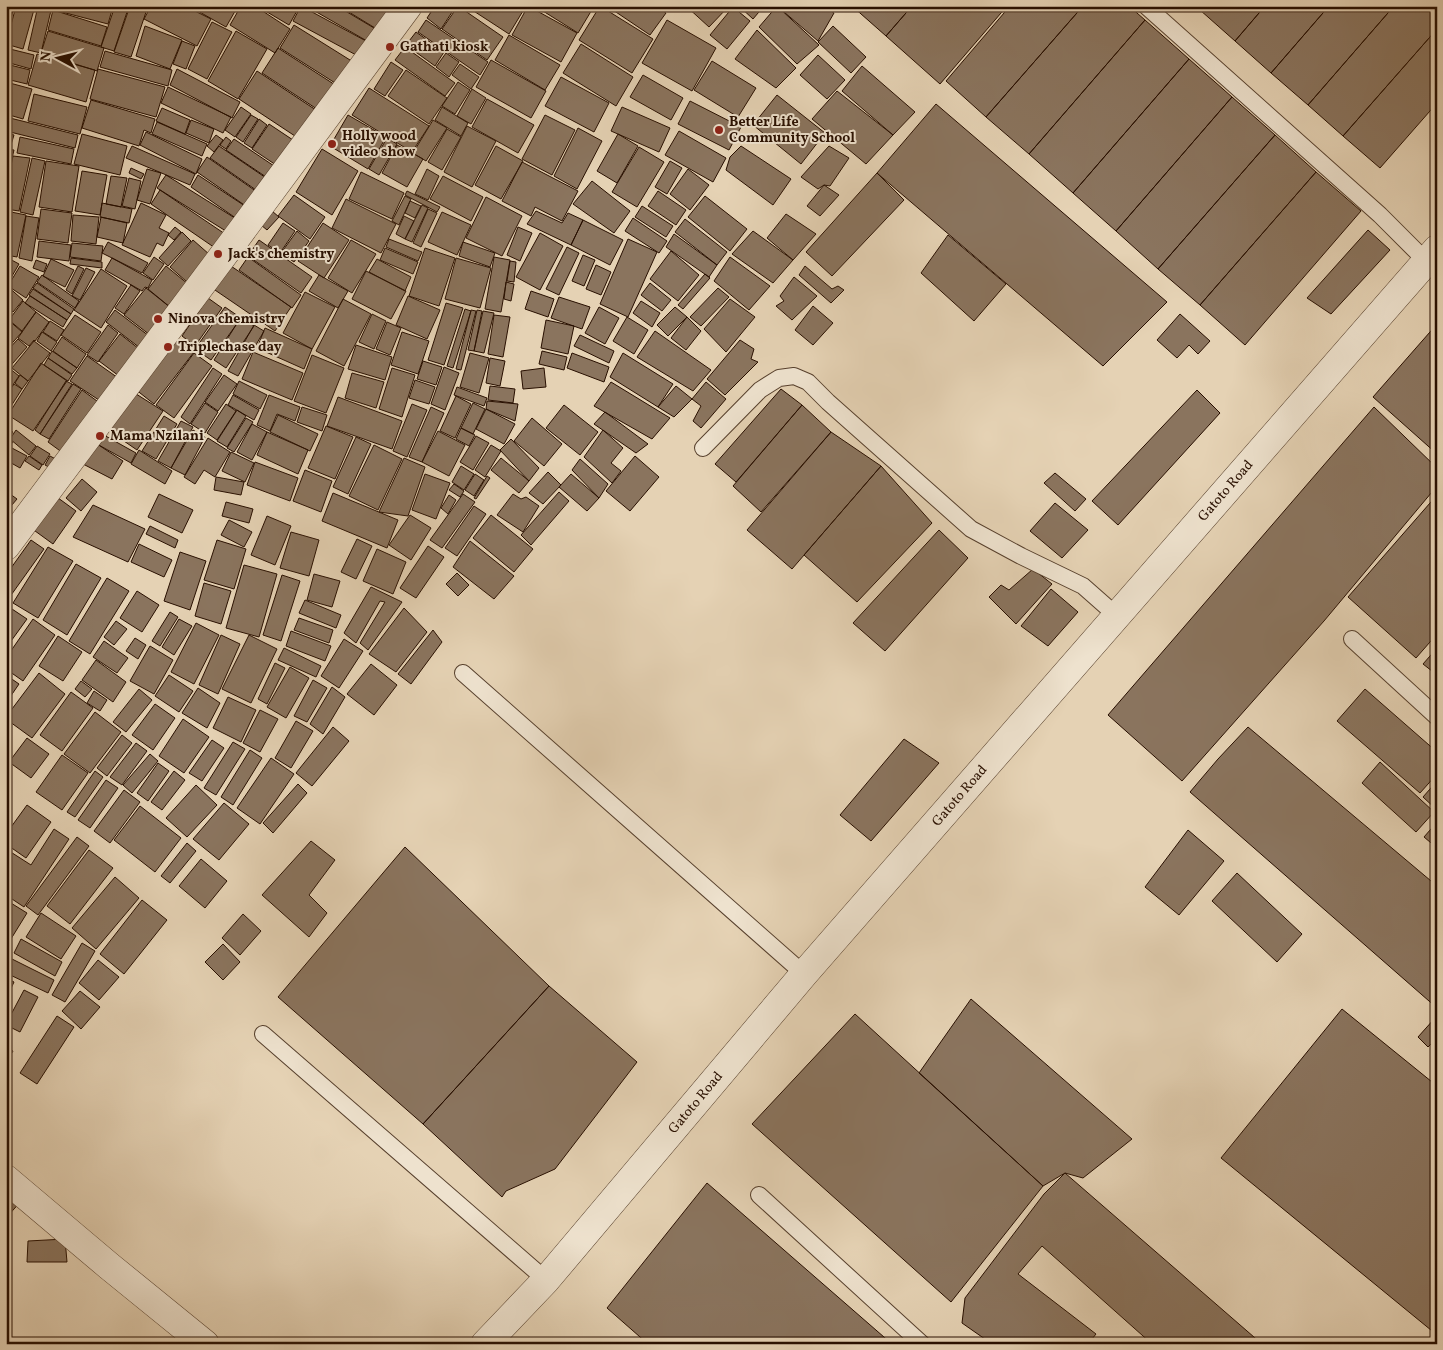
<svg xmlns="http://www.w3.org/2000/svg" width="1443" height="1350" viewBox="0 0 1443 1350" font-family="Vollkorn,serif">
	<style>
		.building { fill: #8a745e; stroke: #280f00 }
		.lines { fill: none; stroke-linecap: round; stroke-linejoin: round }
		.service-casing { stroke: #57402d; stroke-width: 18 }
		.minor-casing { stroke: #57402d; stroke-width: 29 }
		.service { stroke: #eee2ce; stroke-width: 16 }
		.minor { stroke: #eee2ce; stroke-width: 28 }
		.poi-dot { fill: #8f2418; stroke: #eee2ce; stroke-width: 2 }
		.labels { text-anchor: middle; dominant-baseline: central; stroke-width: 4; stroke-linejoin: round; paint-order: stroke }
		.poi-label { font-size: 14px; font-weight: bold; fill: #280f00; stroke: #eee2ce; text-anchor: start }
		.street-label { font-size: 14px; fill: #280f00; stroke: #eee2ce }
	</style>
	<rect width="100%" height="100%" fill="#e5d2b4"/>
	<filter id="stains"><feTurbulence type="fractalNoise" baseFrequency=".004" numOctaves="4"/><feColorMatrix values="0 0 0 0 .2 0 0 0 0 .09 0 0 0 0 .02 0 0 0 .5 -.17"/></filter>
	<radialGradient id="worn" r=".72"><stop offset=".6" stop-color="#630" stop-opacity="0"/><stop offset="1" stop-color="#630" stop-opacity=".3"/></radialGradient>
	<path class="building" d="M 6,6 L 14,6 L 6,40 Z
		M 16,6 L 35,6 L 23,49 L 6,44 Z
		M 38,6 L 52,6 L 41,53 L 28,50 Z
		M 55,6 L 100,6 L 112,10 L 108,24 L 54,10 Z
		M 115,6 L 129,6 L 114,51 L 101,47 Z
		M 130,6 L 148,6 L 131,57 L 114,52 Z
		M 151,6 L 185,6 L 211,19 L 197,46 L 144,19 Z
		M 189,6 L 238,6 L 226,27 Z
		M 241,6 L 255,6 L 290,29 L 275,53 L 230,25 Z
		M 257,6 L 293,6 L 298,9 L 289,25 Z
		M 301,6 L 366,41 L 358,56 L 293,21 Z
		M 306,6 L 337,6 L 374,28 L 367,41 Z
		M 339,6 L 395,6 L 380,31 Z
		M 435,6 L 456,6 L 441,29 L 427,18 Z
		M 458,6 L 503,37 L 487,60 L 442,29 Z
		M 466,6 L 526,6 L 509,34 Z
		M 528,6 L 577,33 L 561,62 L 512,35 Z
		M 535,6 L 590,6 L 593,8 L 578,33 Z
		M 600,6 L 653,39 L 632,73 L 579,40 Z
		M 607,6 L 655,6 L 666,13 L 650,35 Z
		M 686,6 L 729,6 L 709,27 Z
		M 739,6 L 764,6 L 753,19 Z
		M 777,6 L 819,45 L 797,64 L 759,27 Z
		M 777,6 L 823,6 L 834,13 L 818,41 Z
		M 852,6 L 912,6 L 886,36 Z
		M 912,6 L 1007,6 L 940,84 L 886,36 Z
		M 1010,6 L 1083,6 L 986,117 L 946,81 Z
		M 1083,6 L 1129,6 L 1145,20 L 1029,154 L 986,117 Z
		M 1203,6 L 1265,6 L 1235,41 L 1200,10 Z
		M 1265,6 L 1329,6 L 1271,73 L 1235,41 Z
		M 1329,6 L 1394,6 L 1308,105 L 1271,73 Z
		M 1394,6 L 1437,6 L 1437,29 L 1343,136 L 1308,105 Z
		M 733,7 L 750,21 L 727,49 L 710,35 Z
		M 53,10 L 107,27 L 101,46 L 48,30 Z
		M 426,20 L 488,62 L 480,75 L 418,32 Z
		M 667,20 L 716,48 L 692,91 L 642,63 Z
		M 1145,20 L 1189,59 L 1073,193 L 1029,154 Z
		M 212,22 L 232,32 L 207,79 L 188,69 Z
		M 294,25 L 358,65 L 343,88 L 280,48 Z
		M 145,26 L 182,40 L 170,69 L 136,56 Z
		M 833,26 L 866,57 L 851,73 L 818,42 Z
		M 1437,29 L 1437,103 L 1380,168 L 1343,136 Z
		M 757,30 L 796,68 L 776,88 L 735,59 Z
		M 48,31 L 104,48 L 97,71 L 41,53 Z
		M 236,31 L 267,49 L 238,99 L 208,81 Z
		M 416,32 L 444,52 L 435,66 L 406,45 Z
		M 509,35 L 560,65 L 545,90 L 495,60 Z
		M 182,41 L 195,46 L 186,69 L 173,64 Z
		M 581,44 L 633,77 L 616,106 L 563,73 Z
		M 405,47 L 455,83 L 445,96 L 395,60 Z
		M 6,48 L 34,55 L 31,69 L 6,62 Z
		M 278,48 L 343,90 L 326,115 L 262,73 Z
		M 105,51 L 172,70 L 168,86 L 100,67 Z
		M 446,53 L 459,62 L 449,77 L 436,67 Z
		M 37,54 L 95,70 L 86,102 L 28,85 Z
		M 818,55 L 845,80 L 827,99 L 800,75 Z
		M 1189,59 L 1232,97 L 1116,231 L 1073,193 Z
		M 491,60 L 546,91 L 531,118 L 476,87 Z
		M 712,61 L 756,88 L 738,117 L 694,90 Z
		M 391,62 L 403,70 L 385,96 L 374,89 Z
		M 6,64 L 30,70 L 27,84 L 6,79 Z
		M 460,64 L 479,77 L 471,89 L 452,75 Z
		M 862,66 L 915,112 L 893,135 L 842,91 Z
		M 98,69 L 165,87 L 156,117 L 90,99 Z
		M 177,69 L 240,102 L 232,118 L 170,85 Z
		M 406,70 L 447,98 L 429,124 L 388,96 Z
		M 257,71 L 319,112 L 301,140 L 239,99 Z
		M 643,75 L 683,98 L 671,120 L 630,97 Z
		M 561,77 L 609,103 L 594,132 L 545,106 Z
		M 6,82 L 32,89 L 23,119 L 6,114 Z
		M 458,82 L 470,90 L 455,114 L 442,106 Z
		M 168,87 L 231,117 L 223,133 L 161,103 Z
		M 369,88 L 429,126 L 412,152 L 352,115 Z
		M 472,89 L 486,98 L 471,124 L 457,116 Z
		M 837,91 L 893,135 L 866,164 L 812,119 Z
		M 34,94 L 87,107 L 80,134 L 28,121 Z
		M 777,95 L 825,133 L 801,164 L 753,125 Z
		M 1232,97 L 1275,135 L 1158,269 L 1116,231 Z
		M 487,99 L 534,125 L 518,153 L 472,127 Z
		M 91,100 L 155,119 L 151,133 L 144,130 L 139,146 L 82,128 Z
		M 690,101 L 741,127 L 729,150 L 678,124 Z
		M 936,104 L 1167,302 L 1103,366 L 877,173 Z
		M 241,107 L 251,114 L 235,137 L 225,130 Z
		M 442,107 L 468,123 L 461,136 L 435,120 Z
		M 622,107 L 670,128 L 659,152 L 611,131 Z
		M 162,108 L 190,120 L 185,134 L 156,121 Z
		M 251,115 L 258,119 L 243,142 L 236,137 Z
		M 348,115 L 386,137 L 368,169 L 330,146 Z
		M 545,115 L 575,130 L 552,175 L 522,159 Z
		M 6,117 L 78,135 L 75,148 L 6,131 Z
		M 259,119 L 267,125 L 252,148 L 244,143 Z
		M 191,120 L 214,129 L 209,143 L 186,133 Z
		M 433,120 L 447,128 L 426,161 L 413,153 Z
		M 157,122 L 207,144 L 202,156 L 152,134 Z
		M 269,124 L 296,142 L 279,167 L 252,149 Z
		M 467,126 L 496,141 L 472,187 L 444,172 Z
		M 578,128 L 602,141 L 577,189 L 554,176 Z
		M 447,129 L 461,137 L 442,170 L 428,162 Z
		M 679,131 L 726,158 L 713,182 L 665,155 Z
		M 146,132 L 202,159 L 196,174 L 140,145 Z
		M 6,133 L 14,135 L 10,148 L 6,147 Z
		M 82,134 L 127,146 L 120,175 L 74,164 Z
		M 618,134 L 638,146 L 617,183 L 597,171 Z
		M 216,135 L 223,140 L 214,152 L 207,146 Z
		M 1275,135 L 1316,172 L 1200,305 L 1158,269 Z
		M 20,137 L 74,149 L 71,164 L 17,153 Z
		M 226,137 L 231,141 L 226,149 L 220,145 Z
		M 387,138 L 397,144 L 379,175 L 369,169 Z
		M 234,139 L 283,172 L 275,183 L 226,150 Z
		M 397,145 L 423,159 L 407,187 L 382,173 Z
		M 132,146 L 195,174 L 190,185 L 126,158 Z
		M 219,146 L 275,184 L 266,197 L 210,158 Z
		M 496,146 L 523,161 L 501,199 L 475,185 Z
		M 741,146 L 791,179 L 773,205 L 726,170 L 730,157 Z
		M 829,146 L 849,158 L 830,186 L 824,185 L 818,189 L 801,177 Z
		M 639,147 L 664,162 L 637,207 L 612,192 Z
		M 6,149 L 14,150 L 6,183 Z
		M 322,149 L 358,171 L 332,215 L 296,192 Z
		M 13,156 L 30,158 L 19,211 L 6,209 L 6,190 Z
		M 207,157 L 260,194 L 250,209 L 197,172 Z
		M 32,158 L 45,161 L 33,215 L 20,212 Z
		M 46,161 L 79,166 L 72,212 L 39,207 Z
		M 670,161 L 682,168 L 667,194 L 655,187 Z
		M 522,162 L 578,191 L 562,221 L 535,207 L 531,216 L 502,201 Z
		M 131,168 L 144,174 L 141,179 L 129,173 Z
		M 147,169 L 161,173 L 150,204 L 137,200 Z
		M 427,169 L 439,176 L 428,200 L 415,194 Z
		M 688,169 L 709,185 L 690,210 L 670,194 Z
		M 82,171 L 107,175 L 100,215 L 75,211 Z
		M 361,172 L 404,193 L 392,219 L 349,199 Z
		M 1316,172 L 1361,211 L 1245,345 L 1200,305 Z
		M 877,173 L 904,200 L 832,276 L 806,252 Z
		M 166,175 L 238,220 L 229,233 L 157,188 Z
		M 198,175 L 248,208 L 240,221 L 191,187 Z
		M 111,176 L 127,178 L 121,207 L 106,204 Z
		M 443,176 L 483,197 L 471,221 L 430,199 Z
		M 129,178 L 141,181 L 135,209 L 122,206 Z
		M 592,181 L 630,211 L 614,233 L 573,204 Z
		M 824,185 L 839,195 L 820,216 L 807,206 Z
		M 160,190 L 228,236 L 218,250 L 151,204 Z
		M 407,191 L 440,207 L 437,212 L 405,195 Z
		M 658,191 L 686,210 L 676,225 L 648,206 Z
		M 294,195 L 325,217 L 310,239 L 278,216 Z
		M 405,196 L 411,199 L 399,225 L 392,221 Z
		M 705,196 L 747,229 L 730,251 L 688,217 Z
		M 486,197 L 522,216 L 502,256 L 466,238 Z
		M 346,199 L 396,224 L 381,253 L 332,228 Z
		M 410,201 L 421,206 L 415,218 L 405,213 Z
		M 102,203 L 132,209 L 129,223 L 100,217 Z
		M 141,203 L 166,215 L 159,228 L 169,233 L 163,246 L 157,243 L 150,257 L 122,245 Z
		M 422,205 L 428,208 L 412,242 L 405,239 Z
		M 642,206 L 673,226 L 666,237 L 635,217 Z
		M 41,209 L 72,213 L 68,243 L 37,239 Z
		M 428,209 L 437,213 L 421,247 L 413,243 Z
		M 272,211 L 279,217 L 267,230 L 261,225 Z
		M 536,211 L 562,223 L 568,213 L 583,220 L 571,245 L 527,224 Z
		M 6,212 L 10,214 L 6,224 Z
		M 11,212 L 26,215 L 17,257 L 6,255 L 6,238 Z
		M 442,212 L 471,225 L 457,255 L 428,242 Z
		M 786,214 L 816,234 L 793,260 L 767,238 Z
		M 73,215 L 99,217 L 96,244 L 71,241 Z
		M 26,216 L 39,218 L 32,261 L 19,258 Z
		M 404,216 L 414,221 L 405,239 L 396,234 Z
		M 101,217 L 127,223 L 123,243 L 97,237 Z
		M 633,218 L 667,241 L 659,253 L 625,231 Z
		M 685,219 L 727,252 L 717,265 L 675,232 Z
		M 583,220 L 623,240 L 610,265 L 571,245 Z
		M 283,223 L 295,231 L 280,253 L 268,245 Z
		M 323,223 L 349,240 L 324,278 L 298,261 Z
		M 175,227 L 181,232 L 174,240 L 168,235 Z
		M 518,227 L 532,233 L 520,261 L 507,255 Z
		M 1368,230 L 1390,250 L 1331,314 L 1307,298 Z
		M 297,231 L 309,241 L 294,262 L 281,253 Z
		M 753,231 L 793,260 L 773,283 L 732,254 Z
		M 182,232 L 191,241 L 168,266 L 159,258 Z
		M 540,233 L 563,246 L 540,290 L 516,277 Z
		M 674,234 L 717,265 L 709,277 L 666,247 Z
		M 948,235 L 1006,284 L 974,321 L 921,273 Z
		M 389,239 L 422,252 L 418,261 L 386,247 Z
		M 628,239 L 657,252 L 628,317 L 600,304 Z
		M 193,240 L 218,262 L 195,289 L 170,267 Z
		M 259,240 L 312,277 L 301,293 L 248,256 Z
		M 351,240 L 376,254 L 352,293 L 328,278 Z
		M 39,241 L 71,245 L 69,261 L 37,257 Z
		M 108,242 L 148,263 L 142,273 L 102,253 Z
		M 463,242 L 495,253 L 490,267 L 459,256 Z
		M 72,243 L 103,246 L 101,261 L 70,257 Z
		M 567,247 L 579,253 L 559,295 L 546,289 Z
		M 385,248 L 418,262 L 413,274 L 380,260 Z
		M 425,248 L 455,258 L 439,306 L 409,296 Z
		M 671,251 L 699,275 L 678,301 L 650,279 Z
		M 583,255 L 595,260 L 584,286 L 572,281 Z
		M 6,257 L 19,264 L 8,283 L 6,282 Z
		M 154,257 L 164,264 L 153,280 L 143,273 Z
		M 248,257 L 301,295 L 292,308 L 239,270 Z
		M 494,257 L 510,260 L 501,312 L 485,309 Z
		M 730,257 L 770,286 L 749,310 L 714,281 Z
		M 71,258 L 102,262 L 102,268 L 70,264 Z
		M 112,258 L 152,280 L 148,288 L 145,287 L 142,291 L 105,270 Z
		M 456,258 L 491,268 L 480,308 L 445,299 Z
		M 51,259 L 74,270 L 65,287 L 43,276 Z
		M 377,259 L 411,277 L 405,291 L 369,272 Z
		M 36,260 L 47,264 L 44,272 L 33,268 Z
		M 510,261 L 516,262 L 514,282 L 507,281 Z
		M 228,264 L 291,307 L 275,331 L 212,288 Z
		M 596,265 L 611,272 L 601,295 L 586,289 Z
		M 20,266 L 39,277 L 26,298 L 8,286 Z
		M 78,266 L 84,269 L 72,294 L 66,290 Z
		M 166,266 L 194,289 L 176,312 L 148,289 Z
		M 805,266 L 832,289 L 838,286 L 844,290 L 831,303 L 799,275 Z
		M 86,268 L 95,272 L 80,300 L 72,296 Z
		M 101,269 L 127,286 L 101,328 L 74,310 Z
		M 366,271 L 406,291 L 391,319 L 352,299 Z
		M 705,274 L 710,278 L 683,309 L 678,305 Z
		M 42,275 L 79,301 L 75,308 L 37,282 Z
		M 319,275 L 348,291 L 338,308 L 309,291 Z
		M 794,277 L 817,296 L 792,320 L 776,306 L 784,301 L 780,296 Z
		M 506,282 L 514,284 L 511,301 L 504,299 Z
		M 37,283 L 74,309 L 71,314 L 33,288 Z
		M 650,283 L 671,300 L 662,311 L 641,295 Z
		M 6,285 L 23,300 L 13,312 L 6,306 Z
		M 131,285 L 140,291 L 124,314 L 115,308 Z
		M 146,288 L 171,308 L 150,335 L 124,315 Z
		M 718,288 L 729,297 L 701,326 L 690,317 Z
		M 33,289 L 71,314 L 67,320 L 29,295 Z
		M 531,291 L 554,299 L 548,317 L 525,309 Z
		M 305,292 L 335,307 L 312,349 L 283,333 Z
		M 30,296 L 67,320 L 63,327 L 25,303 Z
		M 408,296 L 440,310 L 427,339 L 396,325 Z
		M 559,297 L 590,307 L 582,329 L 551,318 Z
		M 208,298 L 222,308 L 195,346 L 182,336 Z
		M 343,299 L 371,314 L 344,366 L 316,351 Z
		M 730,299 L 755,317 L 726,352 L 704,329 Z
		M 23,301 L 36,312 L 22,331 L 9,320 Z
		M 641,301 L 660,313 L 652,327 L 633,313 Z
		M 446,303 L 463,308 L 444,365 L 428,360 Z
		M 813,306 L 833,323 L 813,345 L 795,330 Z
		M 225,307 L 241,318 L 211,360 L 195,349 Z
		M 599,307 L 619,318 L 605,344 L 585,333 Z
		M 675,307 L 687,317 L 668,336 L 657,325 Z
		M 465,309 L 471,311 L 453,368 L 447,366 Z
		M 115,310 L 153,339 L 144,351 L 106,322 Z
		M 471,310 L 476,311 L 461,370 L 456,369 Z
		M 477,310 L 482,311 L 474,351 L 468,350 Z
		M 483,311 L 494,313 L 484,353 L 474,351 Z
		M 36,312 L 49,322 L 35,341 L 34,340 L 29,346 L 18,338 Z
		M 372,314 L 386,321 L 374,349 L 359,342 Z
		M 1180,314 L 1210,341 L 1198,354 L 1189,345 L 1177,358 L 1157,340 Z
		M 75,315 L 101,332 L 87,353 L 61,335 Z
		M 494,315 L 510,317 L 503,357 L 488,354 Z
		M 241,317 L 254,326 L 226,368 L 214,360 Z
		M 627,317 L 648,330 L 634,354 L 613,341 Z
		M 687,317 L 701,331 L 686,350 L 671,338 Z
		M 6,318 L 22,332 L 6,350 Z
		M 546,320 L 574,326 L 568,354 L 541,348 Z
		M 50,321 L 64,330 L 57,341 L 43,332 Z
		M 387,322 L 401,328 L 390,355 L 376,349 Z
		M 1437,324 L 1437,454 L 1373,397 Z
		M 108,325 L 118,333 L 98,362 L 87,355 Z
		M 254,325 L 264,331 L 238,376 L 228,371 Z
		M 265,328 L 312,349 L 304,369 L 257,348 Z
		M 655,331 L 711,370 L 693,391 L 637,357 Z
		M 42,332 L 57,342 L 51,351 L 37,341 Z
		M 402,332 L 429,341 L 418,374 L 391,365 Z
		M 120,334 L 143,352 L 123,379 L 99,361 Z
		M 580,335 L 614,351 L 609,363 L 574,346 Z
		M 62,337 L 86,354 L 77,368 L 53,351 Z
		M 175,338 L 194,352 L 154,404 L 135,389 Z
		M 18,339 L 27,347 L 6,371 L 6,352 Z
		M 740,340 L 754,349 L 751,359 L 758,362 L 725,395 L 707,379 Z
		M 34,341 L 50,353 L 28,381 L 12,368 Z
		M 356,345 L 392,357 L 385,380 L 348,369 Z
		M 52,351 L 77,368 L 72,374 L 48,358 Z
		M 542,351 L 567,357 L 564,370 L 539,364 Z
		M 253,352 L 303,373 L 292,400 L 242,379 Z
		M 194,353 L 212,366 L 174,418 L 156,405 Z
		M 470,353 L 489,358 L 479,393 L 460,387 Z
		M 572,353 L 609,367 L 604,382 L 567,368 Z
		M 623,353 L 673,384 L 658,407 L 610,377 Z
		M 312,355 L 344,368 L 326,413 L 294,401 Z
		M 87,356 L 121,380 L 105,404 L 70,381 Z
		M 48,358 L 72,375 L 68,381 L 44,365 Z
		M 490,358 L 505,361 L 500,386 L 486,383 Z
		M 423,361 L 442,367 L 436,385 L 417,379 Z
		M 41,363 L 67,381 L 33,431 L 8,415 Z
		M 444,367 L 459,373 L 445,410 L 431,404 Z
		M 9,368 L 19,376 L 6,395 L 6,372 Z
		M 213,368 L 222,374 L 190,424 L 181,417 Z
		M 392,368 L 415,375 L 402,417 L 379,409 Z
		M 544,368 L 546,387 L 523,389 L 521,371 Z
		M 352,373 L 384,382 L 376,408 L 345,398 Z
		M 20,375 L 28,381 L 22,389 L 15,383 Z
		M 224,375 L 237,384 L 218,411 L 205,402 Z
		M 415,380 L 435,387 L 429,404 L 409,398 Z
		M 66,381 L 72,384 L 40,434 L 35,430 Z
		M 239,381 L 267,395 L 260,409 L 233,394 Z
		M 611,382 L 670,418 L 652,439 L 594,406 Z
		M 706,382 L 726,399 L 701,428 L 693,421 L 701,406 L 692,399 Z
		M 14,384 L 22,389 L 6,414 L 6,396 Z
		M 73,384 L 81,389 L 49,439 L 40,434 Z
		M 490,386 L 515,389 L 513,403 L 488,400 Z
		M 676,386 L 692,399 L 674,417 L 658,407 Z
		M 457,387 L 487,398 L 484,406 L 454,395 Z
		M 781,389 L 802,405 L 736,482 L 715,464 Z
		M 82,390 L 97,401 L 63,453 L 48,442 Z
		M 1197,390 L 1220,413 L 1118,525 L 1092,501 Z
		M 133,392 L 163,411 L 137,450 L 108,430 Z
		M 233,395 L 259,410 L 254,420 L 228,405 Z
		M 269,395 L 300,407 L 295,421 L 277,414 L 270,431 L 257,425 Z
		M 456,396 L 471,404 L 455,438 L 440,431 Z
		M 338,397 L 402,421 L 392,449 L 327,426 Z
		M 487,401 L 518,404 L 515,421 L 486,409 Z
		M 205,403 L 218,412 L 205,433 L 191,424 Z
		M 473,403 L 485,409 L 473,434 L 461,428 Z
		M 226,404 L 236,411 L 217,440 L 207,433 Z
		M 412,404 L 427,410 L 407,457 L 393,451 Z
		M 564,405 L 598,432 L 580,455 L 546,428 Z
		M 802,405 L 831,432 L 761,512 L 733,486 Z
		M 302,407 L 327,415 L 322,431 L 297,422 Z
		M 431,407 L 444,413 L 422,462 L 409,457 Z
		M 1374,407 L 1437,468 L 1437,486 L 1324,621 L 1182,781 L 1108,715 Z
		M 486,409 L 515,424 L 504,444 L 476,429 Z
		M 237,410 L 246,416 L 227,447 L 217,441 Z
		M 605,412 L 648,444 L 636,453 L 594,424 Z
		M 278,415 L 318,434 L 310,451 L 270,432 Z
		M 164,416 L 177,424 L 156,459 L 142,451 Z
		M 246,418 L 253,422 L 234,452 L 227,448 Z
		M 532,418 L 562,444 L 544,466 L 514,441 Z
		M 6,421 L 10,424 L 8,428 L 13,432 L 10,436 L 6,433 Z
		M 181,421 L 193,427 L 171,468 L 158,461 Z
		M 252,424 L 267,432 L 252,460 L 237,452 Z
		M 326,426 L 353,437 L 335,479 L 308,468 Z
		M 461,428 L 475,435 L 469,446 L 456,439 Z
		M 16,430 L 36,446 L 29,455 L 10,439 Z
		M 193,430 L 205,437 L 185,475 L 171,468 Z
		M 603,430 L 623,448 L 611,463 L 621,471 L 612,483 L 584,457 Z
		M 438,431 L 465,445 L 449,476 L 422,462 Z
		M 267,432 L 308,450 L 298,474 L 257,455 Z
		M 831,432 L 881,466 L 792,569 L 747,530 Z
		M 102,434 L 136,453 L 131,463 L 97,444 Z
		M 476,436 L 489,443 L 473,470 L 460,462 Z
		M 6,437 L 13,442 L 8,448 L 6,446 Z
		M 356,437 L 371,444 L 348,494 L 333,487 Z
		M 208,438 L 230,452 L 215,477 L 204,470 L 195,484 L 184,477 Z
		M 511,439 L 539,468 L 529,481 L 500,450 Z
		M 97,444 L 123,461 L 112,479 L 83,464 Z
		M 374,445 L 402,459 L 378,510 L 349,496 Z
		M 491,445 L 501,451 L 485,477 L 475,470 Z
		M 37,446 L 50,454 L 43,465 L 30,456 Z
		M 10,447 L 27,456 L 20,468 L 6,460 L 6,454 Z
		M 139,450 L 172,471 L 165,484 L 131,464 Z
		M 231,452 L 254,463 L 245,482 L 222,471 Z
		M 29,456 L 42,465 L 39,470 L 25,461 Z
		M 50,456 L 63,463 L 58,472 L 45,465 Z
		M 635,456 L 659,477 L 630,511 L 606,491 Z
		M 404,458 L 425,467 L 408,516 L 379,512 Z
		M 501,458 L 529,481 L 519,493 L 491,470 Z
		M 580,459 L 608,484 L 599,498 L 572,470 Z
		M 255,462 L 298,478 L 290,501 L 247,485 Z
		M 461,466 L 474,474 L 464,490 L 452,482 Z
		M 881,466 L 932,523 L 857,602 L 804,555 Z
		M 305,470 L 332,481 L 321,512 L 293,501 Z
		M 548,472 L 561,485 L 543,504 L 529,493 Z
		M 1055,473 L 1086,499 L 1075,511 L 1044,483 Z
		M 425,474 L 450,483 L 436,519 L 412,510 Z
		M 475,474 L 484,480 L 474,496 L 465,490 Z
		M 571,474 L 599,498 L 587,511 L 559,487 Z
		M 487,476 L 490,478 L 476,499 L 474,498 Z
		M 216,477 L 244,482 L 241,495 L 214,490 Z
		M 82,479 L 97,492 L 81,511 L 66,498 Z
		M 454,484 L 464,491 L 460,497 L 449,490 Z
		M 6,491 L 17,499 L 6,512 Z
		M 559,492 L 569,501 L 531,545 L 521,535 Z
		M 333,493 L 398,520 L 387,548 L 322,521 Z
		M 159,494 L 193,510 L 182,533 L 148,517 Z
		M 463,494 L 475,502 L 442,548 L 430,540 Z
		M 513,494 L 521,499 L 526,497 L 539,506 L 523,532 L 497,515 Z
		M 54,495 L 76,511 L 53,544 L 31,528 Z
		M 449,495 L 456,500 L 448,514 L 441,508 Z
		M 1437,495 L 1437,634 L 1416,658 L 1348,597 Z
		M 226,502 L 253,509 L 249,523 L 222,516 Z
		M 1055,503 L 1088,530 L 1062,558 L 1030,531 Z
		M 93,505 L 145,529 L 128,562 L 73,537 Z
		M 474,506 L 486,514 L 457,556 L 445,548 Z
		M 410,515 L 431,528 L 411,560 L 389,545 Z
		M 491,515 L 533,549 L 514,572 L 473,538 Z
		M 267,516 L 291,526 L 275,565 L 251,555 Z
		M 229,520 L 252,532 L 244,547 L 221,535 Z
		M 150,526 L 178,540 L 175,548 L 146,534 Z
		M 939,530 L 968,558 L 885,651 L 853,623 Z
		M 291,532 L 319,540 L 309,576 L 280,568 Z
		M 357,539 L 372,546 L 356,579 L 341,572 Z
		M 31,540 L 44,549 L 9,598 L 6,596 L 6,575 Z
		M 217,540 L 246,549 L 234,589 L 204,580 Z
		M 470,541 L 514,576 L 494,599 L 453,567 Z
		M 139,544 L 172,560 L 164,577 L 131,562 Z
		M 428,546 L 444,557 L 416,598 L 400,588 Z
		M 48,547 L 73,561 L 38,618 L 13,603 Z
		M 377,549 L 406,562 L 393,594 L 363,581 Z
		M 180,552 L 206,561 L 190,610 L 164,601 Z
		M 76,564 L 101,578 L 67,635 L 43,620 Z
		M 244,565 L 277,574 L 259,637 L 226,628 Z
		M 1033,569 L 1052,584 L 1016,624 L 989,597 L 1001,585 L 1009,590 Z
		M 457,573 L 469,585 L 458,596 L 446,584 Z
		M 314,574 L 340,581 L 332,607 L 307,600 Z
		M 282,575 L 300,581 L 281,641 L 263,635 Z
		M 107,578 L 129,591 L 90,654 L 69,641 Z
		M 204,583 L 231,591 L 221,624 L 195,616 Z
		M 371,587 L 402,602 L 368,650 L 360,643 L 385,602 L 380,601 L 356,643 L 344,633 Z
		M 1051,589 L 1078,612 L 1048,646 L 1021,626 Z
		M 137,591 L 159,605 L 142,632 L 120,618 Z
		M 305,600 L 341,615 L 336,628 L 299,613 Z
		M 6,605 L 27,619 L 6,648 Z
		M 404,608 L 427,632 L 396,672 L 369,654 Z
		M 170,612 L 178,617 L 160,646 L 152,641 Z
		M 299,618 L 333,630 L 329,643 L 294,630 Z
		M 33,619 L 55,635 L 23,681 L 6,669 L 6,658 Z
		M 179,619 L 192,626 L 174,655 L 162,647 Z
		M 116,621 L 127,629 L 114,645 L 104,637 Z
		M 196,623 L 219,635 L 194,684 L 171,672 Z
		M 433,630 L 442,642 L 411,684 L 398,674 Z
		M 291,631 L 331,646 L 325,661 L 286,646 Z
		M 221,635 L 240,644 L 218,694 L 199,685 Z
		M 249,635 L 277,649 L 251,703 L 222,689 Z
		M 58,636 L 82,652 L 63,681 L 39,666 Z
		M 135,638 L 146,645 L 138,659 L 126,651 Z
		M 344,639 L 363,651 L 339,688 L 321,676 Z
		M 104,641 L 128,658 L 117,673 L 93,657 Z
		M 150,646 L 173,660 L 154,694 L 130,681 Z
		M 284,648 L 321,666 L 316,677 L 278,660 Z
		M 1437,648 L 1437,675 L 1423,664 Z
		M 96,660 L 126,682 L 113,702 L 82,680 Z
		M 275,663 L 285,668 L 267,704 L 258,699 Z
		M 371,664 L 397,685 L 374,715 L 347,694 Z
		M 290,667 L 309,678 L 286,718 L 267,707 Z
		M 39,673 L 65,694 L 32,738 L 6,719 L 6,717 Z
		M 6,675 L 19,684 L 6,703 Z
		M 169,675 L 193,691 L 179,712 L 155,696 Z
		M 313,680 L 327,688 L 307,722 L 294,716 Z
		M 81,681 L 92,689 L 85,697 L 75,689 Z
		M 332,687 L 345,697 L 323,734 L 310,724 Z
		M 198,688 L 220,703 L 207,728 L 182,713 Z
		M 139,689 L 152,700 L 126,732 L 113,722 Z
		M 1365,689 L 1437,752 L 1437,774 L 1420,793 L 1337,721 Z
		M 94,691 L 107,700 L 100,711 L 87,703 Z
		M 71,692 L 93,708 L 62,751 L 40,735 Z
		M 228,697 L 256,710 L 241,742 L 213,728 Z
		M 155,704 L 175,718 L 153,750 L 132,735 Z
		M 260,710 L 278,719 L 260,752 L 243,743 Z
		M 95,712 L 121,732 L 90,773 L 64,754 Z
		M 183,719 L 209,737 L 184,773 L 159,756 Z
		M 296,721 L 313,731 L 291,768 L 275,758 Z
		M 333,727 L 349,741 L 312,786 L 296,773 Z
		M 1248,727 L 1437,886 L 1437,1008 L 1190,792 L 1218,759 Z
		M 122,735 L 132,743 L 107,776 L 97,768 Z
		M 27,738 L 49,754 L 31,778 L 9,762 Z
		M 904,739 L 939,763 L 871,841 L 840,815 Z
		M 212,740 L 224,748 L 202,781 L 189,773 Z
		M 233,742 L 245,749 L 216,795 L 204,788 Z
		M 136,743 L 147,751 L 122,785 L 110,777 Z
		M 250,750 L 262,758 L 233,805 L 221,797 Z
		M 150,754 L 158,761 L 132,793 L 123,785 Z
		M 62,755 L 88,773 L 62,810 L 36,792 Z
		M 271,758 L 294,774 L 260,824 L 237,808 Z
		M 1380,762 L 1434,812 L 1416,832 L 1362,783 Z
		M 158,763 L 169,771 L 148,801 L 137,793 Z
		M 95,771 L 103,777 L 75,817 L 67,812 Z
		M 174,771 L 185,780 L 162,810 L 151,802 Z
		M 106,780 L 118,788 L 90,828 L 78,820 Z
		M 1437,781 L 1437,810 L 1423,797 Z
		M 298,784 L 307,793 L 273,833 L 263,823 Z
		M 196,785 L 217,805 L 187,837 L 166,818 Z
		M 124,790 L 140,802 L 110,843 L 94,831 Z
		M 224,803 L 249,824 L 219,860 L 193,839 Z
		M 27,805 L 51,822 L 26,858 L 6,844 L 6,834 Z
		M 140,806 L 181,838 L 155,872 L 114,840 Z
		M 1437,822 L 1437,848 L 1424,837 Z
		M 54,829 L 69,839 L 24,907 L 6,895 L 6,849 L 31,865 Z
		M 1188,830 L 1224,861 L 1179,915 L 1145,887 Z
		M 77,837 L 89,846 L 38,915 L 26,906 Z
		M 311,841 L 335,860 L 309,895 L 327,913 L 309,937 L 262,895 Z
		M 187,843 L 196,851 L 170,883 L 161,876 Z
		M 405,847 L 549,986 L 423,1124 L 278,997 Z
		M 89,850 L 113,868 L 70,924 L 47,906 Z
		M 201,859 L 227,881 L 205,908 L 179,886 Z
		M 1237,873 L 1302,934 L 1277,962 L 1212,901 Z
		M 115,877 L 139,898 L 96,949 L 72,928 Z
		M 6,900 L 27,913 L 6,947 Z
		M 142,900 L 167,920 L 124,974 L 100,954 Z
		M 41,913 L 76,936 L 61,959 L 26,937 Z
		M 243,914 L 261,931 L 240,955 L 222,938 Z
		M 21,939 L 62,962 L 55,976 L 14,953 Z
		M 82,943 L 95,951 L 65,1002 L 52,995 Z
		M 223,944 L 240,962 L 223,980 L 205,962 Z
		M 10,958 L 54,980 L 48,993 L 6,973 L 6,966 Z
		M 98,960 L 119,977 L 99,1000 L 79,983 Z
		M 6,978 L 14,982 L 6,999 Z
		M 549,986 L 637,1062 L 555,1169 L 506,1191 L 502,1197 L 423,1124 Z
		M 24,990 L 38,997 L 20,1032 L 6,1025 L 6,1024 Z
		M 80,991 L 100,1007 L 81,1029 L 62,1011 Z
		M 971,999 L 1132,1139 L 1083,1178 L 1065,1173 L 1043,1186 L 919,1073 Z
		M 1342,1009 L 1437,1086 L 1437,1335 L 1221,1158 Z
		M 855,1014 L 1043,1186 L 951,1302 L 752,1124 Z
		M 57,1016 L 74,1027 L 37,1084 L 20,1073 Z
		M 1435,1018 L 1437,1020 L 1437,1038 L 1428,1047 L 1418,1037 Z
		M 1437,1043 L 1437,1055 L 1431,1049 Z
		M 6,1047 L 13,1051 L 6,1063 Z
		M 1065,1173 L 1262,1344 L 1152,1344 L 1042,1246 L 1018,1274 L 1096,1334 L 1088,1344 L 992,1344 L 962,1323 L 965,1298 L 1044,1194 Z
		M 707,1183 L 892,1344 L 648,1344 L 607,1308 Z
		M 6,1187 L 22,1200 L 6,1218 Z
		M 65,1239 L 67,1262 L 27,1262 L 28,1241 Z"/>
	<g class="lines">
		<defs>
			<path id="service" d="M 1146,6 L 1380,215 L 1426,261
				M 703,448 L 760,390 L 779,378 L 794,376 L 808,382 L 828,402 L 971,529 L 1021,556 L 1083,586 L 1117,616
				M 1352,639 L 1437,717
				M 463,673 L 804,974
				M 263,1034 L 546,1280
				M 759,1195 L 922,1344"/>
			<path id="minor" d="M 6,546 L 234,241 L 408,6
				M 6,1179 L 109,1266 L 205,1344
				M 485,1344 L 546,1280 L 804,974 L 1437,249"/>
		</defs>
		<use href="#service" class="service-casing"/>
		<use href="#minor" class="minor-casing"/>
		<use href="#service" class="service"/>
		<use href="#minor" class="minor"/>
	</g>
	<g class="poi-dot">
		<circle cx="390" cy="47" r="5"/>
		<circle cx="719" cy="130" r="5"/>
		<circle cx="332" cy="144" r="5"/>
		<circle cx="218" cy="254" r="5"/>
		<circle cx="158" cy="319" r="5"/>
		<circle cx="168" cy="347" r="5"/>
		<circle cx="100" cy="436" r="5"/>
	</g>
	<g class="labels">
		<g class="poi-label">
			<text x="400" y="47">Gathati kiosk</text>
			<text x="729" y="122">Better Life<tspan x="729" dy="16">Community School</tspan></text>
			<text x="342" y="136">Holly wood<tspan x="342" dy="16">video show</tspan></text>
			<text x="228" y="254">Jack's chemistry</text>
			<text x="168" y="319">Ninova chemistry</text>
			<text x="178" y="347">Triplechase day</text>
			<text x="110" y="436">Mama Nzilani</text>
		</g>
		<g class="street-label">
			<text transform="translate(1226 491) rotate(-49)">Gatoto Road</text>
			<text transform="translate(960 796) rotate(-49)">Gatoto Road</text>
			<text transform="translate(696 1103) rotate(-50)">Gatoto Road</text>
		</g>
	</g>
	<rect width="1443" height="1350" fill="none" stroke="#e5d2b4" stroke-width="25"/>
	<rect x="8" y="8" width="1428" height="1335" fill="none" stroke="#280f00" stroke-width="2.5"/>
	<rect x="12" y="12" width="1418" height="1325" fill="none" stroke="#280f00"/>
	<g transform="translate(58 58) rotate(277)" stroke="#eee2ce" stroke-width="4" paint-order="stroke">
	<path d="M0-4L9 19L0 12L-9 19Z" fill="#280f00"/>
	<text y="-8" font-size="14" font-weight="bold" text-anchor="middle" fill="#280f00">N</text>
	</g>
	<rect width="100%" height="100%" filter="url(#stains)"/>
	<rect width="100%" height="100%" fill="url(#worn)"/>
</svg>
